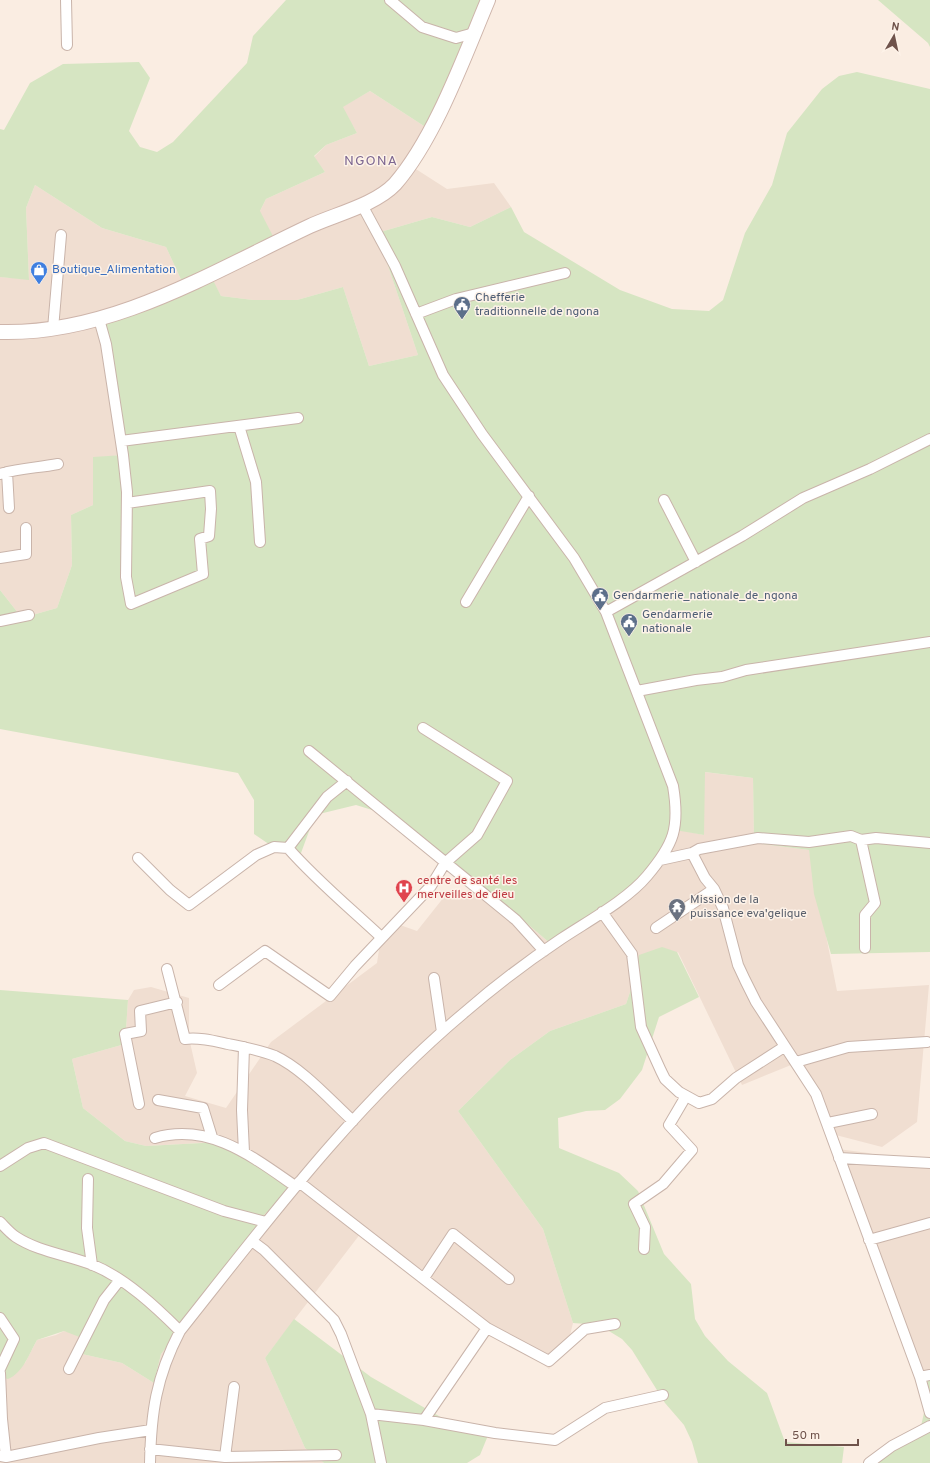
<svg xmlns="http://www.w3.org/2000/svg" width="930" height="1463" viewBox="0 0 930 1463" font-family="Overpass,sans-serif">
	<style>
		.residential { fill: #f0ded1 }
		.green { fill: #d6e5c2 }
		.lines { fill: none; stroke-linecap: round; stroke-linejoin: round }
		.street-casing { stroke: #c9b4aa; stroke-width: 12 }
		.secondary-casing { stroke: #ceb5ab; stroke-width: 16 }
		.street { stroke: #fff; stroke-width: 10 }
		.secondary { stroke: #fff; stroke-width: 14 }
		.labels { text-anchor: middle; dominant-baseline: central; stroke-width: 3; stroke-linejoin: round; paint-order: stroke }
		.shop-label { font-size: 12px; fill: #366cbe; stroke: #fdf2e8; text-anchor: start }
		.service-label { font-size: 12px; fill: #4e5e75; stroke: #fdf2e8; text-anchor: start }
		.health-label { font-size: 12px; fill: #be3a42; stroke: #fdf2e8; text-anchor: start }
		.worship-label { font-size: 12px; fill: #5b616d; stroke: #fdf2e8; text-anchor: start }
		.quarter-label { font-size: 14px; letter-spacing: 1px; fill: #7d6791; stroke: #fdf2e8 }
	</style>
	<rect width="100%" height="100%" fill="#faede2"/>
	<path class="residential" d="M 370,91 L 427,128 L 408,164 L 447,189 L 494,183 L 511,207 L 470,227 L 432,217 L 377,233 L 418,355 L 369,366 L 343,287 L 297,300 L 253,300 L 221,296 L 209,274 L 260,211 L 266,199 L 325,172 L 314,157 L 326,145 L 357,133 L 342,107 Z
		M 35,185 L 102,228 L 166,247 L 184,286 L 123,455 L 93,458 L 93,505 L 71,515 L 72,565 L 57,608 L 22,618 L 0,590 L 0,277 L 29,279 L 26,208 Z
		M 704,772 L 753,778 L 754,843 L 809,850 L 837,991 L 929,985 L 917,1122 L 882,1147 L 832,1134 L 796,1063 L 742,1085 L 678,952 L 633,983 L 626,1004 L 550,1031 L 510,1060 L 458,1111 L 543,1229 L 573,1323 L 568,1343 L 549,1369 L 509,1336 L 486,1321 L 437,1283 L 431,1276 L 364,1229 L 265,1358 L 305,1448 L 324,1463 L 0,1463 L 0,1377 L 25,1363 L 37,1340 L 56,1335 L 64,1331 L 74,1333 L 87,1340 L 82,1354 L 122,1363 L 154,1383 L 161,1354 L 177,1330 L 220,1142 L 146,1146 L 125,1141 L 83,1108 L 72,1059 L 125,1044 L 128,1000 L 134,990 L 151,987 L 189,998 L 189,1038 L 197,1073 L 185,1096 L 226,1108 L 271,1042 L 377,963 L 380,943 L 400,925 L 417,931 L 444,897 L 484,887 L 551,944 L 675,829 L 704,835 Z
		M 838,1149 L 868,1153 L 893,1159 L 930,1161 L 930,1375 L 920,1377 Z"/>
	<path class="green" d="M 286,0 L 479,0 L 488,6 L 427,128 L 370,91 L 343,107 L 357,133 L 326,145 L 314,156 L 325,172 L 266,199 L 260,211 L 276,242 L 210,274 L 221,296 L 253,300 L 297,300 L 343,287 L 369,366 L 418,355 L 377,233 L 432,217 L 470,227 L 511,207 L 524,232 L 620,290 L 672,309 L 709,311 L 723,300 L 745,233 L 772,185 L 787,133 L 822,89 L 839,76 L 857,72 L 930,89 L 930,952 L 831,954 L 814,894 L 809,850 L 754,843 L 753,778 L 705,772 L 704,835 L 675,830 L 656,870 L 551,944 L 484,887 L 398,818 L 356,805 L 315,815 L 301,853 L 279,851 L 254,834 L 254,800 L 238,773 L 0,729 L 0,590 L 22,618 L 57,608 L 72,565 L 71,515 L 93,505 L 93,457 L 123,455 L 99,319 L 184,286 L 166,247 L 102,228 L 35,185 L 26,208 L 29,280 L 0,277 L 0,129 L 4,130 L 30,83 L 63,64 L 139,62 L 150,78 L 129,131 L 140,147 L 157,152 L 173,142 L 247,63 L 253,36 Z
		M 878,0 L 930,0 L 930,47 L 928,43 Z
		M 662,947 L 677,952 L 699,997 L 659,1017 L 642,1070 L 620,1099 L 605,1110 L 586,1111 L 558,1118 L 559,1148 L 619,1173 L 638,1191 L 664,1254 L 691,1284 L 695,1319 L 705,1336 L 728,1361 L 767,1393 L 785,1442 L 844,1447 L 842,1463 L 698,1463 L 692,1442 L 684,1425 L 665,1403 L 632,1350 L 622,1339 L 599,1325 L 573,1323 L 543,1229 L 458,1111 L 510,1060 L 550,1031 L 626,1004 L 633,983 L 639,955 Z
		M 0,990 L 128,1000 L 125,1044 L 72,1059 L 83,1108 L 125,1141 L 146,1146 L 220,1142 L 296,1182 L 259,1220 L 257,1228 L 161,1354 L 154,1383 L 122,1363 L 82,1354 L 87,1340 L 64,1331 L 37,1340 C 29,1354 23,1373 8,1379 L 0,1377 Z
		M 294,1319 L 371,1377 L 451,1423 L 489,1433 L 480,1455 L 467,1463 L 324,1463 L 305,1448 L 265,1358 Z
		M 930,1375 L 930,1463 L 869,1463 L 919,1435 L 928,1395 L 920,1377 Z"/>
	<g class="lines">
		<defs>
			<path id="street" d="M 66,0 L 67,45
				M 390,0 L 422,27 L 456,38 L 474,33
				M 416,314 L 456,299 L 565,273
				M 99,319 L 106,344 L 123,455 L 127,492 L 126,577 L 131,604 L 203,574 L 200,539 L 209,536 L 211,509 L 210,491 L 127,503
				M 53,329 L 61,235
				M 239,426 L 256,482 L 260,542
				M 121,441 L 298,418
				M 7,472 L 9,508
				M 0,474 C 20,468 37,468 58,464
				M 664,500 L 696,562
				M 0,558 L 26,554 L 26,528
				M 466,602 L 529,496
				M 606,612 L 742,536 L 803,498 L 870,469 L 930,439
				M 0,621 L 29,615
				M 637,691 L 696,680 L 722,677 L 746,670 L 930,642
				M 309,751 L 516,920 L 544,951
				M 861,840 L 876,838 L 930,843
				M 288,848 L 327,797 L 347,781
				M 692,853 L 699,849 L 758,838 L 809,842 L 851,836 L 861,840 L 875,903 L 865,915 L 865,948
				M 138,858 L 170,890 L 189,905 L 256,855 L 274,847 L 288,848 C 316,880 350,908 381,937
				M 660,860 L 692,853 L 705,878 L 714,889 L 723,908 L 738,965 L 745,980 L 756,1002 L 816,1094 L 920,1377 L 930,1375
				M 602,912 L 632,954 L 641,1027 L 661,1071 L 665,1079 L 679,1092 L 699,1103 L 712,1099 L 736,1078 L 784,1047
				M 656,928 L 714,889
				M 167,969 L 185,1039 C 199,1037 214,1041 228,1044 C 243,1047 260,1050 275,1056 C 303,1069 330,1100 353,1121
				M 434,978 L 442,1032
				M 219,985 L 265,951 L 330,996 L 355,966 L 431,886 L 445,863 L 477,835 L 507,781 L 423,728
				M 796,1062 L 848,1047 L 927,1042
				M 158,1100 L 203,1108 L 212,1137
				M 139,1104 L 125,1034 L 141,1031 L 140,1011 L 177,1002
				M 828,1123 L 872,1114
				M 155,1138 C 209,1122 253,1157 295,1186
				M 244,1152 L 242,1110 L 244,1047
				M 839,1158 L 930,1163
				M 0,1166 L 28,1148 L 44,1143 L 224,1211 L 266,1222
				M 88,1179 L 87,1228 L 92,1265
				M 299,1182 L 487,1328 L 549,1361 L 585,1329 L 615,1324
				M 0,1222 C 5,1227 10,1233 16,1237 C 39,1252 68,1255 93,1265 C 125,1278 156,1307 180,1331
				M 869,1240 L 930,1223
				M 252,1241 L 264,1250 L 334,1320 L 341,1334 L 371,1414 L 424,1420 L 495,1433 L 555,1440 L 605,1408 L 663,1395
				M 644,1249 L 645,1227 L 634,1204 L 663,1184 L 692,1150 L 669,1125 L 686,1096
				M 424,1278 L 453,1234 L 509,1279
				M 0,1318 L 14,1339 L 0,1369
				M 69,1369 L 104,1300 L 119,1281
				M 0,1373 L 2,1419 L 6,1457
				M 920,1377 L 930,1413
				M 371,1414 L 381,1463
				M 424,1420 L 487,1328
				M 150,1449 L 225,1457 L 336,1455
				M 0,1456 L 6,1457 L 99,1438 L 151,1430
				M 225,1457 L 234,1387
				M 150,1463 C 151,1413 156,1377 180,1331 C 268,1220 355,1104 465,1012 C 495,986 528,961 561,939 C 588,921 627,900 647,876 C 674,844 680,828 673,786 L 606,612 L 574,558 L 482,434 L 443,375 L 395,266 L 362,205
				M 869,1463 L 892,1446 L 930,1426"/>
			<path id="secondary" d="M 0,332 C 111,335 212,272 310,226 C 336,214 375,205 395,184 C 435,138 464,57 488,0"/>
		</defs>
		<use href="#street" class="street-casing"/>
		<use href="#secondary" class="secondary-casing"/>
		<use href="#street" class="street"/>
		<use href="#secondary" class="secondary"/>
	</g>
	<defs>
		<symbol id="shop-pin" viewBox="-11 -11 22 30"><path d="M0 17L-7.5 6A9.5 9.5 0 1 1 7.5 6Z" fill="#3f7fe0" stroke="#fdf2e8"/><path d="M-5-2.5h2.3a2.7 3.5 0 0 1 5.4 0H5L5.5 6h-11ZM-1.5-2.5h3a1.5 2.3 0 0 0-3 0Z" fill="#fff"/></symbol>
		<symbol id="civic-pin" viewBox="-11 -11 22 30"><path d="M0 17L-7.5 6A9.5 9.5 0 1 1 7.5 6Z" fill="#5c6f8a" stroke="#fdf2e8"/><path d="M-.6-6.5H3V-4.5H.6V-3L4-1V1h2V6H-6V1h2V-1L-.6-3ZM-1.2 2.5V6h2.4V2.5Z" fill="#fff"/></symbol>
		<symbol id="hospital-pin" viewBox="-11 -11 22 30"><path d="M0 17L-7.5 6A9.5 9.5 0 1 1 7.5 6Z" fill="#e0444e" stroke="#fdf2e8"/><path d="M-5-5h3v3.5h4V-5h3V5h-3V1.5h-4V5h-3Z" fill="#fff"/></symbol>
		<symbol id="temple-pin" viewBox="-11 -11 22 30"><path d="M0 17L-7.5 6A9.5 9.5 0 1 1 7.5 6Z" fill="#6b7280" stroke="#fdf2e8"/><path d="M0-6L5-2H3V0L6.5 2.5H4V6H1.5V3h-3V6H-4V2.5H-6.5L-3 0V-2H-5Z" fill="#fff"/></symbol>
	</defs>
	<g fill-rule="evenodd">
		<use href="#shop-pin" x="29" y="260" width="20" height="27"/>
		<use href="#civic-pin" x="452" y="295" width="20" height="27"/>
		<use href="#civic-pin" x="590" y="586" width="20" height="27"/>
		<use href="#civic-pin" x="619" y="612" width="20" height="27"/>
		<use href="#hospital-pin" x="394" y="878" width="20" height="27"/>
		<use href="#temple-pin" x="667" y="897" width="20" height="27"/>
	</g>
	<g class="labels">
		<g class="shop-label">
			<text x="52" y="270">Boutique_Alimentation</text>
		</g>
		<g class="service-label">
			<text x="475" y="298">Chefferie<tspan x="475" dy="14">traditionnelle de ngona</tspan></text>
			<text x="613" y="596">Gendarmerie_nationale_de_ngona</text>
			<text x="642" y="615">Gendarmerie<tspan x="642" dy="14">nationale</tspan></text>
		</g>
		<g class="health-label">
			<text x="417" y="881">centre de santé les<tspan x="417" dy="14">merveilles de dieu</tspan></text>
		</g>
		<g class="worship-label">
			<text x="690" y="900">Mission de la<tspan x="690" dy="14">puissance eva'gelique</tspan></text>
		</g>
		<g class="quarter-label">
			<text x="371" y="161">NGONA</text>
		</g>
	</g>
	<g transform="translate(894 36) rotate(9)" stroke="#fdf2e8" stroke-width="3" paint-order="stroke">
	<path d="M0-3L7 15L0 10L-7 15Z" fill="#6f534b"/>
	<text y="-6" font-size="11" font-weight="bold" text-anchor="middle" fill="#6f534b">N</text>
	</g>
	<path d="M786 1439v6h72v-6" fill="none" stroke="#6f534b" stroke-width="2"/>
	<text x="792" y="1439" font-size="12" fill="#6f534b" stroke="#fdf2e8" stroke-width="3" paint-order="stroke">50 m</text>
</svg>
